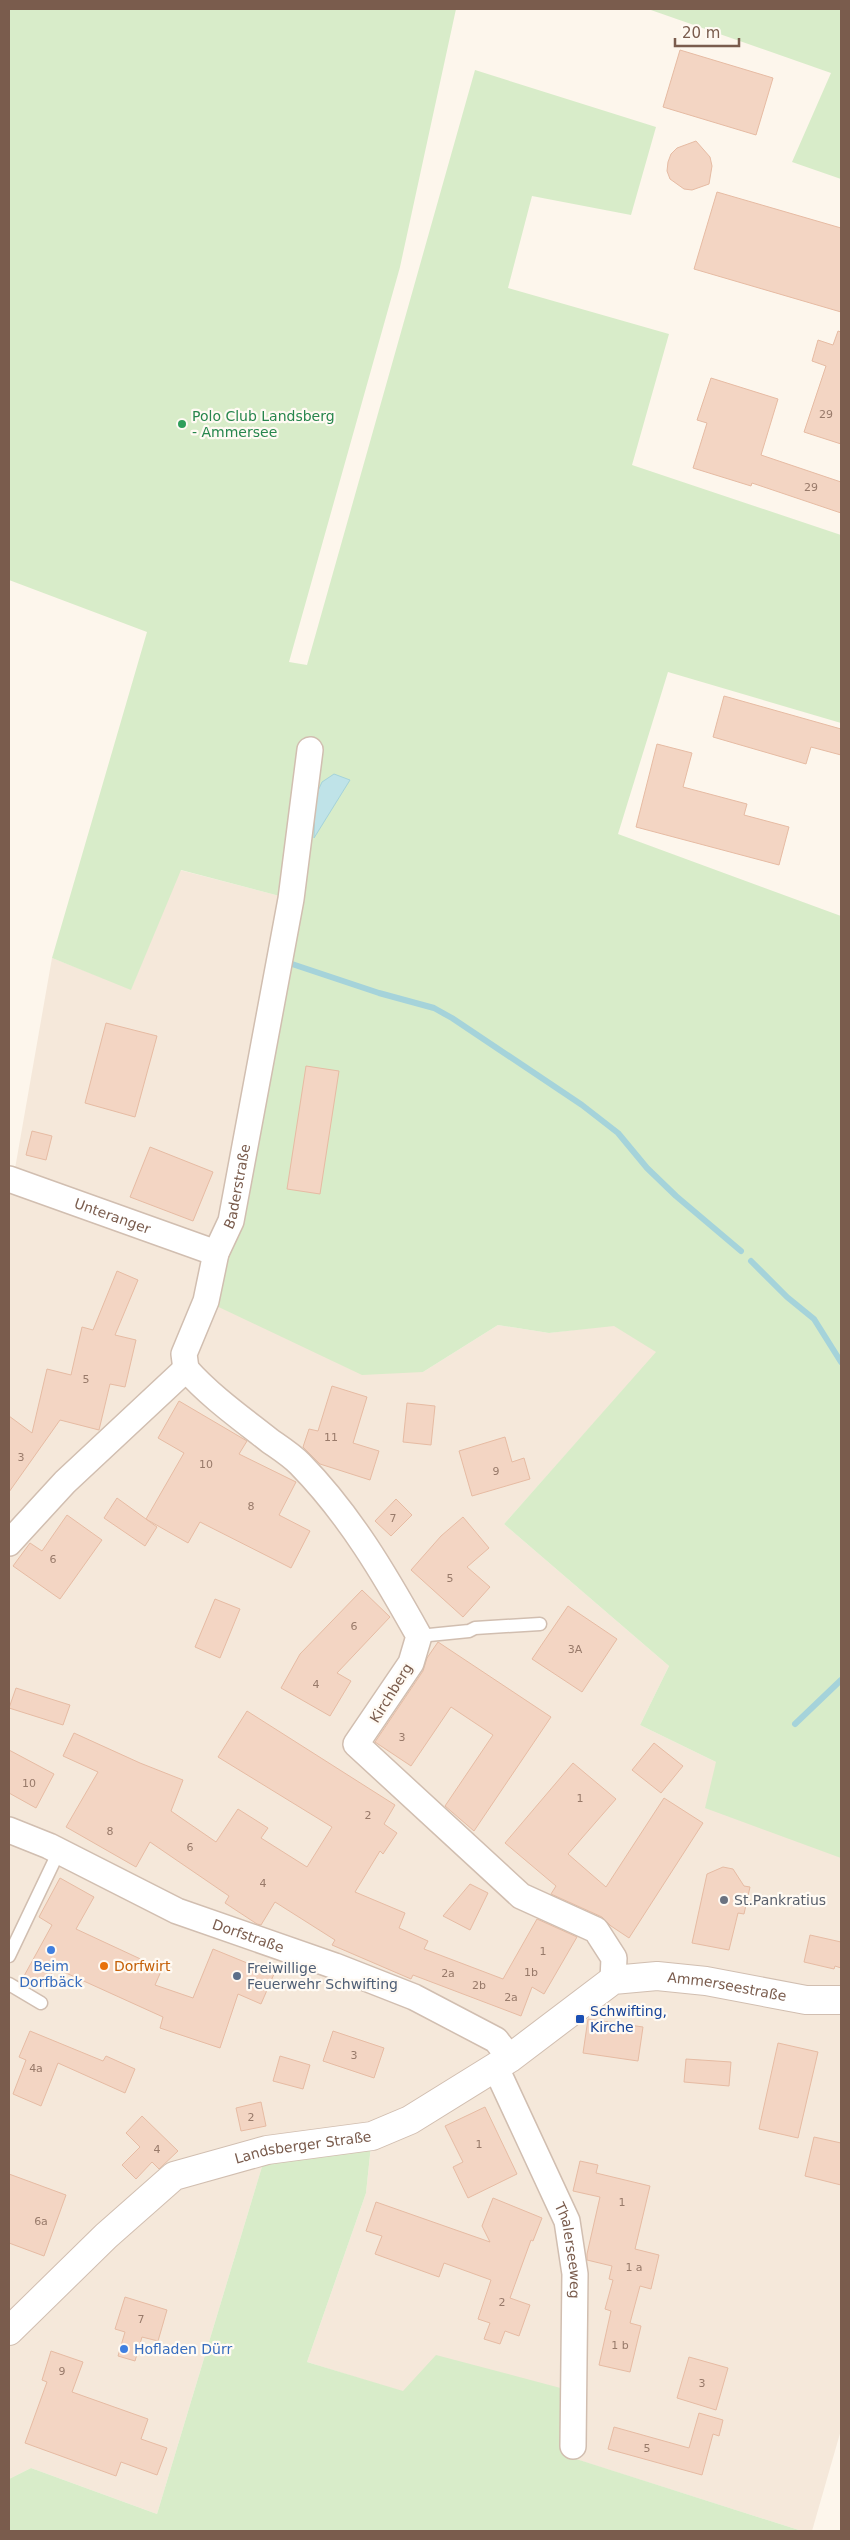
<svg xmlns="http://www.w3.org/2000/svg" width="850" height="2540" viewBox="0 0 850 2540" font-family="'DejaVu Sans',sans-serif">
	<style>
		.residential { fill: #f5e8da }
		.green { fill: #d8ecc9 }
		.water { fill: #bfe3e8; stroke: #a5d3da }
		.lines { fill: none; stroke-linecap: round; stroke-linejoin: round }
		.stream { stroke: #a5d3da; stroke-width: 6 }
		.building { fill: #f3d5c3; stroke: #e6bba3 }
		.service-casing { stroke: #d1beb0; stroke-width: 15 }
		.minor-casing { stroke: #d1beb0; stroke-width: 28 }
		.tertiary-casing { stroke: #d1beb0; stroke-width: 30 }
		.service { stroke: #fff; stroke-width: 12 }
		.minor { stroke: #fff; stroke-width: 25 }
		.tertiary { stroke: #fff; stroke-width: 28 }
		.leisure-dot { fill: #2e9e5b; stroke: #fffaf3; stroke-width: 2 }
		.worship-dot { fill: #6b7280; stroke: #fffaf3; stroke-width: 2 }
		.shop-dot { fill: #3f7fe0; stroke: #fffaf3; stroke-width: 2 }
		.food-dot { fill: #e8710a; stroke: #fffaf3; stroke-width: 2 }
		.service-dot { fill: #5c6f8a; stroke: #fffaf3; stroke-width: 2 }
		.transit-dot { fill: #1a4fb4; stroke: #fffaf3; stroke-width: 2 }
		.labels { text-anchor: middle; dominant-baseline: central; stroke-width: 4.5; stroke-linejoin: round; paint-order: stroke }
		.number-label { font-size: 11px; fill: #987a6a }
		.leisure-label { font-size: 14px; fill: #27864d; stroke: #fffaf3; text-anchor: start }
		.street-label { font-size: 14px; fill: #7a5c4d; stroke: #fffaf3 }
		.worship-label { font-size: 14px; fill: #5b616d; stroke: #fffaf3; text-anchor: start }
		.shop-label { font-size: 14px; fill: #366cbe; stroke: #fffaf3 }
		.food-label { font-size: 14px; fill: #c56008; stroke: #fffaf3; text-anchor: start }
		.service-label { font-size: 14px; fill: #4e5e75; stroke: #fffaf3; text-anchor: start }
		.transit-label { font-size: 14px; fill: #164399; stroke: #fffaf3; text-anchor: start }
	</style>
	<rect width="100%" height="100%" fill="#fdf6ec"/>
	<path class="residential" d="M 180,870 L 291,899 L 423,1372 L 498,1325 L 549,1333 L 614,1325 L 657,1352 L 504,1524 L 669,1666 L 640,1725 L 716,1762 L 841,1858 L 841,2430 L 812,2531 L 802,2531 L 569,2457 L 404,2392 L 307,2362 L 366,2193 L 372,2137 L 267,2150 L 157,2514 L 31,2468 L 9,2479 L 9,1179 L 13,1180 L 52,958 L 131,989 Z"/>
	<path class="green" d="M 9,9 L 456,9 L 400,267 L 289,662 L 307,665 L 475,70 L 656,127 L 631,215 L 532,196 L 508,288 L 669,334 L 632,465 L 841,535 L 841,723 L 668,672 L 618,834 L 841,916 L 841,1858 L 705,1808 L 716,1762 L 640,1725 L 669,1666 L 504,1524 L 656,1352 L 614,1326 L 549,1333 L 498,1325 L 423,1372 L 362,1375 L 206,1301 L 291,899 L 181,870 L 131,990 L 52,958 L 147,632 L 9,580 Z
		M 648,9 L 841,9 L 841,179 L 792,162 L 831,73 Z
		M 372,2136 L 366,2193 L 307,2362 L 403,2391 L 436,2355 L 568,2390 L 570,2457 L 802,2531 L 9,2531 L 9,2479 L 31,2468 L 157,2514 L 267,2150 Z"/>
	<path class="water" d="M 334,774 L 350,780 L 314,838 L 315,797 L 322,782 Z"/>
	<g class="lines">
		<path class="stream" d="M 289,963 L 379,993 L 434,1008 L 452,1018 L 582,1105 L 618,1133 L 647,1168 L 676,1196 L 741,1251
			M 751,1261 L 787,1297 L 814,1319 L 841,1362
			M 795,1724 L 841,1680"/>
	</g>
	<path class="building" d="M 680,50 L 773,78 L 756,135 L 663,107 Z
		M 696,141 L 710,157 L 712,166 L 709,184 L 692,190 L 684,189 L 670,179 L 667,171 L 668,162 L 671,154 L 677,148 Z
		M 717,192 L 841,228 L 841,312 L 694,269 Z
		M 838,331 L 841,332 L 841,444 L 804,432 L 826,366 L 812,361 L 818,340 L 833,345 Z
		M 711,378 L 778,399 L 761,455 L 841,482 L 841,513 L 752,483 L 751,486 L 693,468 L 707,423 L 697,420 Z
		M 724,696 L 841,729 L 841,755 L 811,747 L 806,764 L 713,737 Z
		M 657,744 L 692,753 L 683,787 L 747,804 L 744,815 L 789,827 L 779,865 L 636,827 Z
		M 106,1023 L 157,1036 L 135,1117 L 85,1103 Z
		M 306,1066 L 339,1071 L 320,1194 L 287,1189 Z
		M 32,1131 L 52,1136 L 46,1160 L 26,1155 Z
		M 150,1147 L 213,1172 L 193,1221 L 130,1197 Z
		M 117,1271 L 138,1280 L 115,1335 L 136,1340 L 125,1387 L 110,1384 L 99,1430 L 60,1420 L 9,1492 L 9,1416 L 32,1433 L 47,1369 L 71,1375 L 82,1327 L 93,1330 Z
		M 332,1386 L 367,1397 L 353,1443 L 379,1451 L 370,1480 L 320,1464 L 303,1447 L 309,1429 L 318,1431 Z
		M 179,1401 L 247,1441 L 239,1454 L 296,1482 L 279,1515 L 310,1531 L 291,1568 L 200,1522 L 188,1543 L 146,1519 L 184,1453 L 158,1438 Z
		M 407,1403 L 435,1406 L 431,1445 L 403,1442 Z
		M 505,1437 L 512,1462 L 524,1458 L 530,1479 L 472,1496 L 459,1451 Z
		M 117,1498 L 157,1527 L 145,1546 L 104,1518 Z
		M 396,1499 L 412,1515 L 391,1536 L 375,1521 Z
		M 67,1515 L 102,1540 L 60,1599 L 13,1566 L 30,1543 L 42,1551 Z
		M 463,1517 L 489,1548 L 467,1567 L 490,1587 L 463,1617 L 411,1570 L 441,1536 Z
		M 362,1590 L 390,1617 L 337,1673 L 351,1681 L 330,1716 L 281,1688 L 300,1654 Z
		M 215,1599 L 240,1609 L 220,1658 L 195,1647 Z
		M 568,1606 L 617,1639 L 582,1692 L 532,1659 Z
		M 438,1642 L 551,1717 L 474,1831 L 445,1806 L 493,1735 L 451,1707 L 411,1766 L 375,1742 L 423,1671 L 427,1658 Z
		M 16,1688 L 70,1705 L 63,1725 L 9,1708 Z
		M 247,1711 L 395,1805 L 384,1824 L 397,1833 L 383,1854 L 380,1851 L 355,1892 L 405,1913 L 399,1928 L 428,1941 L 424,1949 L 503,1979 L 537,1919 L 577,1937 L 544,1994 L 532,1987 L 521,2016 L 413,1975 L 411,1979 L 332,1945 L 335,1940 L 275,1902 L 261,1925 L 257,1924 L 225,1903 L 229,1896 L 150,1842 L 136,1867 L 66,1827 L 98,1772 L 63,1756 L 74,1733 L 140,1763 L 183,1780 L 171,1811 L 216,1842 L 238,1809 L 268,1828 L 261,1838 L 307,1867 L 332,1827 L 218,1757 Z
		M 654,1743 L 683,1766 L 661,1793 L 632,1770 Z
		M 9,1750 L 54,1774 L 36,1808 L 9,1793 Z
		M 573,1763 L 616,1799 L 568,1854 L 606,1887 L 664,1798 L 703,1823 L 629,1938 L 611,1926 L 602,1917 L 551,1894 L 556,1886 L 505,1843 Z
		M 723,1867 L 733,1869 L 744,1886 L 750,1887 L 744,1914 L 738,1913 L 729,1950 L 692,1943 L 707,1874 Z
		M 60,1878 L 94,1897 L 76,1929 L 162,1969 L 155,1985 L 193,1998 L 213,1949 L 274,1974 L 261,2004 L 238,1994 L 220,2048 L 160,2028 L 163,2017 L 55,1968 L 44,1987 L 24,1976 L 52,1925 L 39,1917 Z
		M 470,1884 L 488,1893 L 470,1930 L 443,1916 Z
		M 810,1935 L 841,1942 L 841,1968 L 835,1966 L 834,1969 L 804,1962 Z
		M 588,2019 L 643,2027 L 638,2061 L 583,2053 Z
		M 30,2031 L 103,2061 L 106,2056 L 135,2069 L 125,2093 L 58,2063 L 41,2106 L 13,2094 L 26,2060 L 19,2057 Z
		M 333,2031 L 384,2048 L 374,2078 L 323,2061 Z
		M 778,2043 L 818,2052 L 798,2138 L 759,2129 Z
		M 280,2056 L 310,2065 L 303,2089 L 273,2081 Z
		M 686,2059 L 731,2062 L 729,2086 L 684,2082 Z
		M 261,2102 L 266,2126 L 241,2131 L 236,2108 Z
		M 485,2107 L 517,2174 L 468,2198 L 453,2167 L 463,2162 L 445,2126 Z
		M 142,2116 L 178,2151 L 159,2169 L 152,2162 L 136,2179 L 122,2165 L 140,2147 L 126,2133 Z
		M 814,2137 L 841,2143 L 841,2185 L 805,2176 Z
		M 580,2161 L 598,2165 L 596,2173 L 650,2186 L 635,2249 L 659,2255 L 651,2289 L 640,2286 L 630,2323 L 641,2326 L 630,2372 L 599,2365 L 611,2311 L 605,2309 L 613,2280 L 609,2279 L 612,2266 L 587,2260 L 587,2254 L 600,2197 L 573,2191 Z
		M 9,2174 L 66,2195 L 44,2256 L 9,2243 Z
		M 493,2198 L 542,2218 L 533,2241 L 531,2240 L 510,2298 L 530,2305 L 519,2336 L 505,2331 L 500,2344 L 484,2339 L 490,2323 L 478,2319 L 491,2280 L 444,2263 L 439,2277 L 375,2254 L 382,2236 L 366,2231 L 376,2202 L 490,2242 L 482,2226 Z
		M 125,2297 L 167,2310 L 158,2341 L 142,2337 L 135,2361 L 118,2356 L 125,2332 L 115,2329 Z
		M 51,2351 L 83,2362 L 72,2392 L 148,2419 L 141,2439 L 167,2448 L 157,2475 L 121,2462 L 116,2476 L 25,2443 L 47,2382 L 42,2380 Z
		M 689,2357 L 728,2368 L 716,2410 L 677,2398 Z
		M 699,2413 L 723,2420 L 719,2436 L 713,2434 L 702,2475 L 608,2449 L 614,2427 L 689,2448 Z"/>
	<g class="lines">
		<defs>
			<path id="service" d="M 419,1636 L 469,1631 L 475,1628 L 540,1624
				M 9,1956 L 59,1851
				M 9,1984 L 41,2003"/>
			<g id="minor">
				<path id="s1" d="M 9,1179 L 216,1253"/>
				<path d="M 186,1369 C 211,1397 241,1418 270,1441 C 280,1448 291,1455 300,1464 C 350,1515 385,1575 419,1636 L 411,1663 L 356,1744 L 521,1896 L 596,1930 L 614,1958 L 613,1980"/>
				<path id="s2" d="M 186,1369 L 184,1354 L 206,1301 L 216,1253 L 231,1221 L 291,899 L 310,750"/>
				<path d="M 9,1543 L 65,1482 L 186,1369"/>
				<path id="s3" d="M 9,1830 L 49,1846 L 177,1911 L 335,1966 L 414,1997 L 496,2040 L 510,2058"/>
				<path id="s4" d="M 496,2068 L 567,2221 L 575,2274 L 573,2446"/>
			</g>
			<g id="tertiary">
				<path id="s5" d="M 9,2331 L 106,2236 L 174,2176 L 267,2150 L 372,2136 L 410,2120 L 510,2058 L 613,1980 L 657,1976 L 706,1981 L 806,2000 L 841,2000"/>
			</g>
		</defs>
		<use href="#service" class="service-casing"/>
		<use href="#minor" class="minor-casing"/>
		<use href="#tertiary" class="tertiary-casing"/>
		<use href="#service" class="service"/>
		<use href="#minor" class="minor"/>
		<use href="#tertiary" class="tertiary"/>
	</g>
	<circle class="leisure-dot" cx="182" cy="424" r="5"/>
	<circle class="worship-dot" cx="724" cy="1900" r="5"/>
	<g class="shop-dot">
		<circle cx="51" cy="1950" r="5"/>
		<circle cx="124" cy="2349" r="5"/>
	</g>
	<circle class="food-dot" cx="104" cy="1966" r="5"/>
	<circle class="service-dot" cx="237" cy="1976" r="5"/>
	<rect class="transit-dot" x="575" y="2014" width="10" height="10" rx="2.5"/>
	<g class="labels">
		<g class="number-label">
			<text x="826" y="414">29</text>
			<text x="811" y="487">29</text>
			<text x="86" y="1379">5</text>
			<text x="331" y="1437">11</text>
			<text x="21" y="1457">3</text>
			<text x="206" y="1464">10</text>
			<text x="496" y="1471">9</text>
			<text x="251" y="1506">8</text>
			<text x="393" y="1518">7</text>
			<text x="53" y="1559">6</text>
			<text x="450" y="1578">5</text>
			<text x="354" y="1626">6</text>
			<text x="575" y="1649">3A</text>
			<text x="316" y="1684">4</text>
			<text x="402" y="1737">3</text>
			<text x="29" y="1783">10</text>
			<text x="580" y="1798">1</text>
			<text x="368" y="1815">2</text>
			<text x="110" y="1831">8</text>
			<text x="190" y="1847">6</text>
			<text x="263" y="1883">4</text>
			<text x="543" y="1951">1</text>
			<text x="531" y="1972">1b</text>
			<text x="448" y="1973">2a</text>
			<text x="479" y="1985">2b</text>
			<text x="511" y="1997">2a</text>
			<text x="354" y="2055">3</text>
			<text x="36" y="2068">4a</text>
			<text x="251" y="2117">2</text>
			<text x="479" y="2144">1</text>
			<text x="157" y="2149">4</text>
			<text x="622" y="2202">1</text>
			<text x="41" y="2221">6a</text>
			<text x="634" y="2267">1 a</text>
			<text x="502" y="2302">2</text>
			<text x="141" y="2319">7</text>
			<text x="620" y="2345">1 b</text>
			<text x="62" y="2371">9</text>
			<text x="702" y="2383">3</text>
			<text x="647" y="2448">5</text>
		</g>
		<g class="leisure-label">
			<text x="192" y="416">Polo Club Landsberg<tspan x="192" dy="16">- Ammersee</tspan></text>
		</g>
		<g class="street-label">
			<text stroke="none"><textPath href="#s2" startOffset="192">Baderstraße</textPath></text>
			<text stroke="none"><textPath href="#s1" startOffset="110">Unteranger</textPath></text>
			<text transform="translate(391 1693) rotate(-58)">Kirchberg</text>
			<text stroke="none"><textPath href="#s3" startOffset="262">Dorfstraße</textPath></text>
			<text stroke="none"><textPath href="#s5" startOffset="832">Ammerseestraße</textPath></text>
			<text stroke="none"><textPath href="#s5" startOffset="359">Landsberger Straße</textPath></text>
			<text stroke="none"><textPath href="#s4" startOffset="198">Thalerseeweg</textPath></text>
		</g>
		<g class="worship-label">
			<text x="734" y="1900">St.Pankratius</text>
		</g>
		<g class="shop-label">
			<text x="51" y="1966">Beim<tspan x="51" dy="16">Dorfbäck</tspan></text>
			<text x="134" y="2349" text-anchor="start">Hofladen Dürr</text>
		</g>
		<g class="food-label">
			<text x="114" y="1966">Dorfwirt</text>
		</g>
		<g class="service-label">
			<text x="247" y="1968">Freiwillige<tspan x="247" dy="16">Feuerwehr Schwifting</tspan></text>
		</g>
		<g class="transit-label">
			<text x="590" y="2011">Schwifting,<tspan x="590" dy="16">Kirche</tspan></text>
		</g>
	</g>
	<rect width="850" height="2540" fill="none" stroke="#7a5c4d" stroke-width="20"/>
	<path d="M675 38v8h64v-8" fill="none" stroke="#7a5c4d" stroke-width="2.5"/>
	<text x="682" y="38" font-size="15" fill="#7a5c4d" stroke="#fffaf3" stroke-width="4" paint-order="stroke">20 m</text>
</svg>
